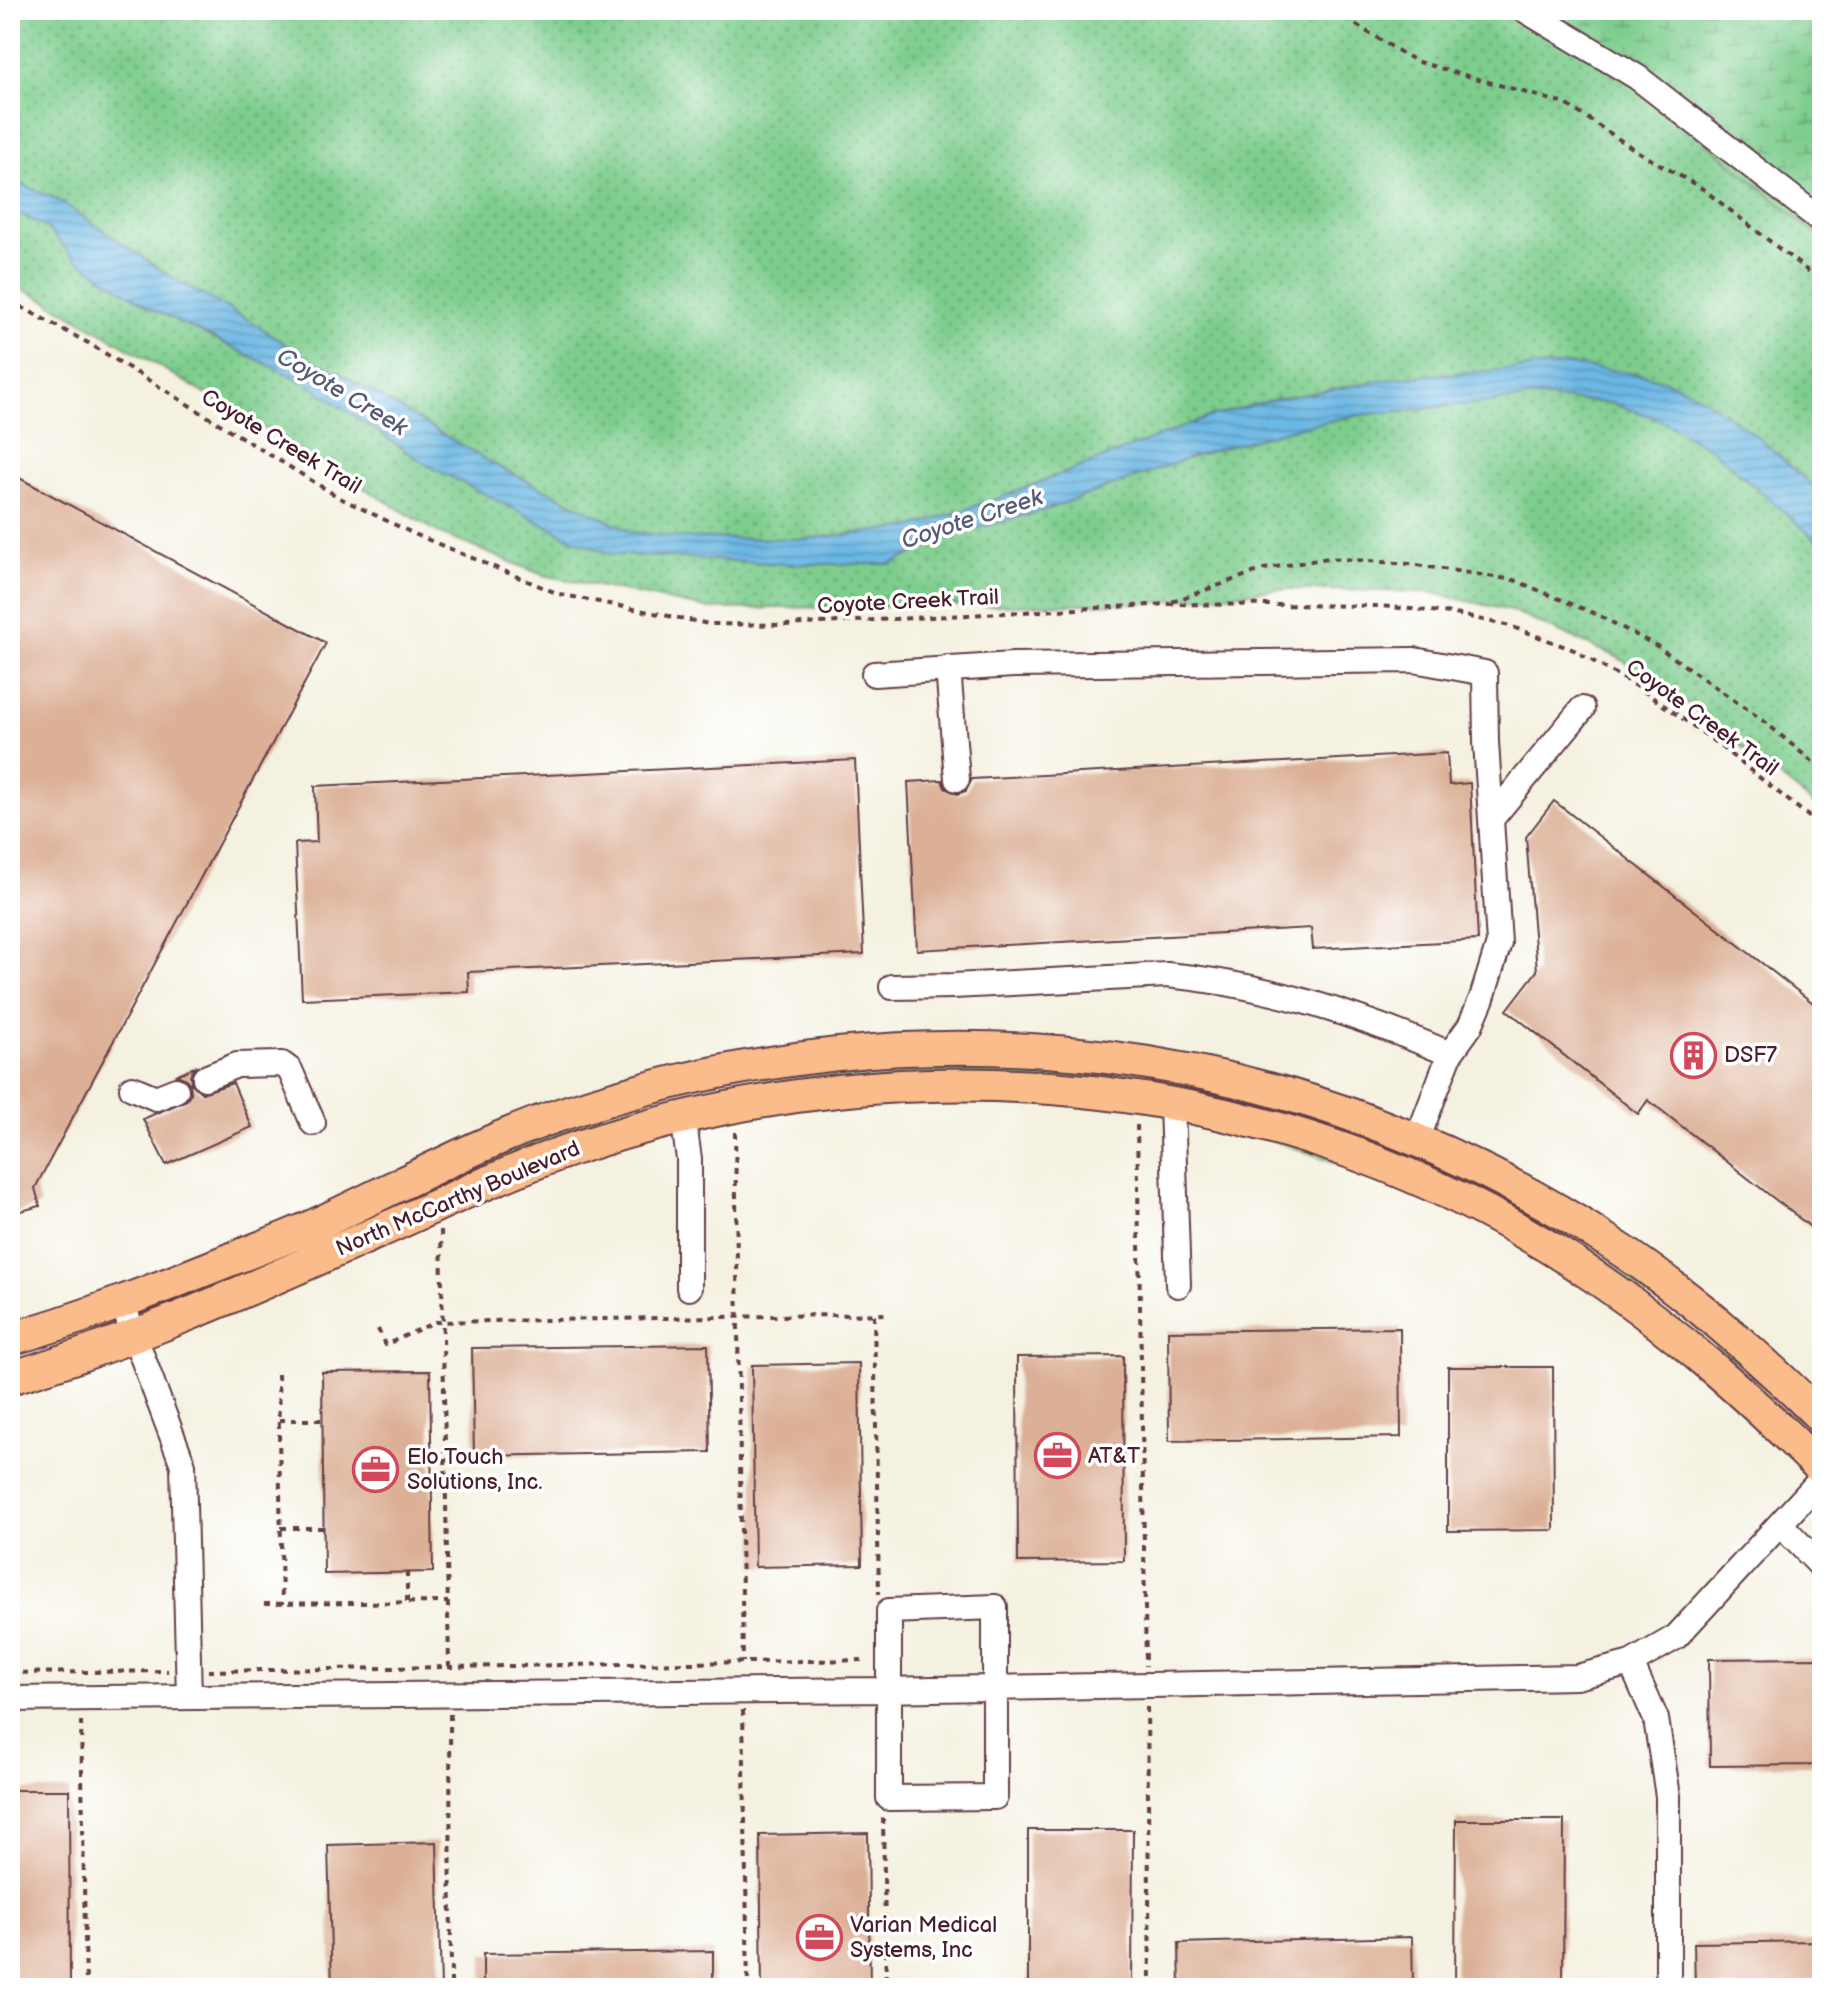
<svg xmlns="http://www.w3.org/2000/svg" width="1832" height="1998" viewBox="0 0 1832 1998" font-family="'Balsamiq Sans',sans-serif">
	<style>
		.grass { fill: url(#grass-dots); stroke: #64765c; stroke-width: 2 }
		.wetland { fill: url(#wetland-marsh); stroke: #64765c; stroke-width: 2 }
		.water { fill: url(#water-rules); stroke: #5a6c88; stroke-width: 2 }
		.building { fill: #dcb096 }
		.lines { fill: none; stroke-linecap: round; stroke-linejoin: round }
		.minor-casing { stroke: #643e46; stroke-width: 28 }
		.major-casing { stroke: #643e46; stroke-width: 36 }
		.path { stroke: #643e46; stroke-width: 4; stroke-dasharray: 6 6; stroke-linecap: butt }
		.minor { stroke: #fff; stroke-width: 24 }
		.major { stroke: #fabc8b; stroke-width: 32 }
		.labels { text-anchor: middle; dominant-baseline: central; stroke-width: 7; stroke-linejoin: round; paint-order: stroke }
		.street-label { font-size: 22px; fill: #4a1f2b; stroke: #fff }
		.poi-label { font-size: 22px; fill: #4a1f2b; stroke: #fff; text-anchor: start }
		.water-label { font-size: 24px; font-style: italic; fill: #575c75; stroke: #fff }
	</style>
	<defs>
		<pattern id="grass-dots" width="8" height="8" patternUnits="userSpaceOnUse" patternTransform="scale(2)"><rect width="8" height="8" fill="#7dcd8d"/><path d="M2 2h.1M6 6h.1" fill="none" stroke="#68a673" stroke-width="1.8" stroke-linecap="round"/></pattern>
		<pattern id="wetland-marsh" width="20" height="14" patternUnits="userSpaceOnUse" patternTransform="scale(2)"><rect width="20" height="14" fill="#7dcd8d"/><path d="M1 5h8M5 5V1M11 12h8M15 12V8" fill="none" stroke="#68a673"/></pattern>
		<pattern id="water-rules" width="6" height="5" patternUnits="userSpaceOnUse" patternTransform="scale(2)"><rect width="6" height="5" fill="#6bb8e4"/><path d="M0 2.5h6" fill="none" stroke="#5a95b9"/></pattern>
	</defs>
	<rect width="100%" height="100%" fill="#fff"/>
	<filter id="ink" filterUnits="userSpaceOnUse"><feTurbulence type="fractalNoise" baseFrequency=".0125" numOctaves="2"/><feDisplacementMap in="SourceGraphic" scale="16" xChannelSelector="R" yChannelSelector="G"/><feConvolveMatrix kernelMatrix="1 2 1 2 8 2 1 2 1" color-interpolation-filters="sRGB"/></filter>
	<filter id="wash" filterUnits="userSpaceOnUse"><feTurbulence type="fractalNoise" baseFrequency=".006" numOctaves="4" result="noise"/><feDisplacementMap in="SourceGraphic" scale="32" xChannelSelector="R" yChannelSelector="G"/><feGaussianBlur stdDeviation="1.8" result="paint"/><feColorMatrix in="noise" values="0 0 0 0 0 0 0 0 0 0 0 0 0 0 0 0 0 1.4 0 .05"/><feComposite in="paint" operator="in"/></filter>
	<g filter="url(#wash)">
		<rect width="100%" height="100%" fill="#f4f1e0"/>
		<path class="grass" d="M 10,10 L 1548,10 L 1822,239 L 1822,811 L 1689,705 L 1617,657 L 1511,611 L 1429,592 L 1279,589 L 1151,603 L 711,609 L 543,575 L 441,534 L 135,352 L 45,300 L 10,283 Z
			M 938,1063 C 1033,1064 1127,1072 1220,1093 C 1399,1133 1573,1220 1713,1339 C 1746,1366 1794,1404 1819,1438 L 1817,1438 L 1763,1386 L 1681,1315 L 1543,1235 L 1126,1089 L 705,1104 L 324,1247 C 353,1230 383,1211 413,1195 C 508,1144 632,1102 739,1083 C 805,1071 871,1067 938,1063 Z"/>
		<path class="wetland" d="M 1548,10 L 1822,10 L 1822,239 Z"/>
		<path class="water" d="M 10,179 L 60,201 L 176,280 L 252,322 L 305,357 L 338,372 L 493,464 L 632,532 L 683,538 L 805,539 L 913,527 L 1002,497 L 1209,417 L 1272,400 L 1403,377 L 1568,365 L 1642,374 L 1675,384 L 1703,398 L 1759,438 L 1822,494 L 1822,545 L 1713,450 L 1659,419 L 1610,403 L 1538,397 L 1360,415 L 1294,428 L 1198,455 L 1048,509 L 953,535 L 891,564 L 788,564 L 610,554 L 575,540 L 425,464 L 306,383 L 150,308 L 74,258 L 46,227 L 10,209 Z"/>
		<g id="blocks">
			<path class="building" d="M 10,473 L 326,643 L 35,1188 L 40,1206 L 10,1214 Z
				M 1447,753 L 1449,785 L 1470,783 L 1478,940 L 1313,949 L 1311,928 L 917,950 L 908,782 L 942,780 L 945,788 L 957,794 L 966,791 L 972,779 Z
				M 855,760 L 864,954 L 468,972 L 469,992 L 302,999 L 295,843 L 317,842 L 315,786 Z
				M 1554,801 L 1822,1010 L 1822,1236 L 1648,1100 L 1638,1114 L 1507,1010 L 1537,971 L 1526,837 Z
				M 195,1067 L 190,1075 L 191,1083 L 202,1093 L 233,1083 L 252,1127 L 166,1165 L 143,1119 L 187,1100 L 191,1093 L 190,1084 L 185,1078 L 176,1075 Z
				M 1400,1328 L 1401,1437 L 1169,1441 L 1168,1331 Z
				M 708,1345 L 710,1452 L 474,1456 L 472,1348 Z
				M 1123,1356 L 1124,1561 L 1018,1562 L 1017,1357 Z
				M 859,1363 L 862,1565 L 755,1567 L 752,1365 Z
				M 1448,1367 L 1553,1367 L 1554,1530 L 1448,1531 Z
				M 430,1371 L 433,1572 L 324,1574 L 322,1372 Z
				M 1822,1658 L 1822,1765 L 1710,1766 L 1709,1659 Z
				M 10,1790 L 69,1790 L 70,1988 L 10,1988 Z
				M 1456,1820 L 1564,1820 L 1563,1988 L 1455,1988 Z
				M 1028,1830 L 1133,1830 L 1132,1988 L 1028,1988 Z
				M 868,1833 L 870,1988 L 762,1988 L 760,1835 Z
				M 437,1842 L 441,1988 L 332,1988 L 328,1845 Z
				M 1412,1937 L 1413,1988 L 1180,1988 L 1179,1943 Z
				M 1822,1941 L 1822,1988 L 1695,1988 L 1694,1943 Z
				M 713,1951 L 713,1988 L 483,1988 L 483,1954 Z"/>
		</g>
	</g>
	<g filter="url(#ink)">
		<use href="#blocks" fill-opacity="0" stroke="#643e46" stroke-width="2"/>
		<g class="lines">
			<defs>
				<path id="minor" d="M 1525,10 L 1637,77 L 1822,221
					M 948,668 L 957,779
					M 874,674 L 1013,665 L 1414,660 L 1485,673 L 1486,742 L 1499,943 L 1482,998 L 1470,1026 L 1450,1054 L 1417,1140
					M 1492,818 L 1582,709
					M 892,987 L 953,986 L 1167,975 C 1266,984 1359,1015 1450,1054
					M 205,1078 L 237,1065 L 282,1064 L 290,1070 L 313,1123
					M 132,1088 L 156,1098 L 176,1090
					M 1172,1104 L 1178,1285
					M 683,1117 L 689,1159 L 689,1288
					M 122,1303 L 183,1465 L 189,1697
					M 1781,1525 L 1822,1567
					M 995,1607 L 995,1797 L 889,1798 L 889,1611 Z
					M 1631,1663 L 1656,1719 L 1668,1796 L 1668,1988
					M 10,1699 L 881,1690 L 1577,1677 L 1631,1663 L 1676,1637 L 1822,1478"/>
				<path id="major" d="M 10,1339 C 80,1319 147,1293 214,1266 C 251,1251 288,1238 324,1221 C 405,1183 483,1140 568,1112 C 922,995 1295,1038 1609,1242 C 1687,1292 1756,1354 1822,1418
					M 10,1378 C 138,1340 257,1286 378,1232 C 445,1202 510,1170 579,1147 C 919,1034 1296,1073 1595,1277 C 1678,1333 1750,1399 1822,1469"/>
			</defs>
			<use href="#minor" class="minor-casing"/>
			<use href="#major" class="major-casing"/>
			<path class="path" d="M 1337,10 L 1353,23 L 1415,61 L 1566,104 L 1640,153 L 1703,189 L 1822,282
				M 10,301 L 90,344 L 340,498 L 412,533 L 559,594 L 709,624 L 785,625 L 1168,604 L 1380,606 L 1451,613 L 1510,626 L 1574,650 L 1639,688 L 1706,735 L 1822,827
				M 1172,602 L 1264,569 L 1328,558 L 1410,564 L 1514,580 L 1598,615 L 1657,646 L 1765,722 L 1822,770
				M 1137,1125 L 1146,1666
				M 735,1132 L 743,1662
				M 441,1230 L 449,1666
				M 874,1315 L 879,1594
				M 378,1329 L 385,1345 L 435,1322 L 890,1314
				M 278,1374 L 282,1604
				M 279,1420 L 322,1420
				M 281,1528 L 324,1528
				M 407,1602 L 407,1572
				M 264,1604 L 448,1602
				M 208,1671 L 867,1660
				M 10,1673 L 168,1671
				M 1147,1707 L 1150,1988
				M 743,1710 L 748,1988
				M 450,1714 L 451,1988
				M 81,1721 L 86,1988
				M 883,1818 L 886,1988"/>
			<use href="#minor" class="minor"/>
			<use href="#major" class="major"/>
		</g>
	</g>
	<defs>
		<symbol id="building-ring" viewBox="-11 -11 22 22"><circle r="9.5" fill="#fff" stroke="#d1495b" stroke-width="1.5"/><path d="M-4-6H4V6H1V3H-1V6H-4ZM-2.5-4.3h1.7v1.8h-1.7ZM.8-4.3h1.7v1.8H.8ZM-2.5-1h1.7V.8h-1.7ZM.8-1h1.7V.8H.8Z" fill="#d1495b"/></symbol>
		<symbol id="office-ring" viewBox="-11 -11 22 22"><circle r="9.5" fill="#fff" stroke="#d1495b" stroke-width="1.5"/><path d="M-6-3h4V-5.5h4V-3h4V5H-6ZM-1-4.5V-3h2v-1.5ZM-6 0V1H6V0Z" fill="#d1495b"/></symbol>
	</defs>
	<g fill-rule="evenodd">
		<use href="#building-ring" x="1668" y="1030" width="51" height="51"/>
		<use href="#office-ring" x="1032" y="1430" width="51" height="51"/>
		<use href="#office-ring" x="350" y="1444" width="51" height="51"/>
		<use href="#office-ring" x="794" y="1912" width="51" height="51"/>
	</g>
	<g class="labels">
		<g class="street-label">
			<text transform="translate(281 442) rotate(31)">Coyote Creek Trail</text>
			<text transform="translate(908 602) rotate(-3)">Coyote Creek Trail</text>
			<text transform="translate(1702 718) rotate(36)">Coyote Creek Trail</text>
			<text transform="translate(458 1199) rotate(-23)">North McCarthy Boulevard</text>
		</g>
		<g class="poi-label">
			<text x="1724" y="1055">DSF7</text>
			<text x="1088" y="1456">AT&amp;T</text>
			<text x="407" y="1457">Elo Touch<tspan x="407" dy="25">Solutions, Inc.</tspan></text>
			<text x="850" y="1925">Varian Medical<tspan x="850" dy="25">Systems, Inc</tspan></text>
		</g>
		<g class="water-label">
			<text transform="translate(342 392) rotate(31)">Coyote Creek</text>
			<text transform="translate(972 519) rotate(-18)">Coyote Creek</text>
		</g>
	</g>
	<rect width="1832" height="1998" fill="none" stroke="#fff" stroke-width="40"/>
</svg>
